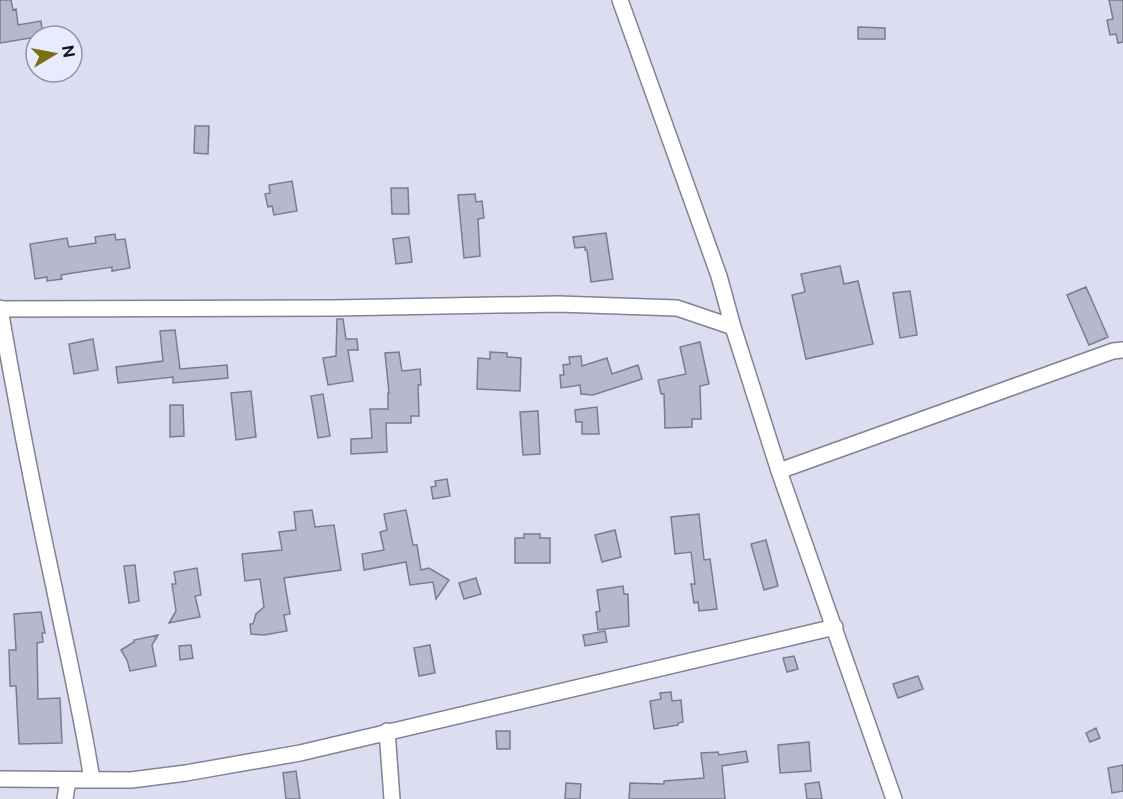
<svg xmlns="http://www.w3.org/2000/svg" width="1123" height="799" viewBox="0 0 1123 799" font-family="'Public Sans',sans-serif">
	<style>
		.building { fill: #b7b8cb; stroke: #7b7c8e; stroke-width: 1.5 }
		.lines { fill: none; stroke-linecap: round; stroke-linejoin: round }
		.street-casing { stroke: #828294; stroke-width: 18 }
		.street { stroke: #fff; stroke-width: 15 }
	</style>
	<rect width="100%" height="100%" fill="#dcddf1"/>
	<path class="building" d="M 0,0 L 11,0 L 13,10 L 16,9 L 18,25 L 41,21 L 43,36 L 0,43 Z
		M 1109,0 L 1123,0 L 1123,42 L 1118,43 L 1116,34 L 1110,35 L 1107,20 L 1113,19 Z
		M 858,27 L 885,28 L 885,39 L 858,39 Z
		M 195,126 L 209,126 L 208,154 L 194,153 Z
		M 292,181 L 297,211 L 274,215 L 272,206 L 268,207 L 265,194 L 270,193 L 269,185 Z
		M 391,188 L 408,188 L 409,214 L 392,214 Z
		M 475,194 L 476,202 L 482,201 L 484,218 L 478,219 L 480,256 L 464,258 L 458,195 Z
		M 606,233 L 613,279 L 591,282 L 587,250 L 585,250 L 585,247 L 575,248 L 573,237 Z
		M 115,234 L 116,240 L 125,239 L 130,268 L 112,271 L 112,267 L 73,273 L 61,275 L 62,279 L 47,281 L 47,277 L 35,279 L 30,244 L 67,238 L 69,247 L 96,243 L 95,237 Z
		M 409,237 L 412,262 L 396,264 L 393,239 Z
		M 840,266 L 844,284 L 858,281 L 873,344 L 806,359 L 792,295 L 805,292 L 801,274 Z
		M 1086,287 L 1108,337 L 1089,345 L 1067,295 Z
		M 910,291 L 917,335 L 900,338 L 893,293 Z
		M 337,319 L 343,319 L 346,339 L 357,339 L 358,350 L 348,350 L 353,381 L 328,385 L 323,358 L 336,356 Z
		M 175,330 L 180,369 L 227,365 L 228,378 L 173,383 L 173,377 L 118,383 L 116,367 L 163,361 L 160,331 Z
		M 93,339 L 98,370 L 74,374 L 69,344 Z
		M 700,342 L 709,384 L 700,386 L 701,419 L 692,419 L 692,427 L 665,428 L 664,394 L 661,394 L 658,380 L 686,374 L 680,347 Z
		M 399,352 L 402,371 L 420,369 L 421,385 L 418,385 L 419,416 L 411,416 L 411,423 L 386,423 L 387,452 L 351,454 L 351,439 L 372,438 L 370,409 L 388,409 L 388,393 L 389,393 L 385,353 Z
		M 490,352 L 507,353 L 507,357 L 521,358 L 520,391 L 477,389 L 478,358 L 490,359 Z
		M 581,356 L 582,366 L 607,358 L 612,374 L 638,365 L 642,379 L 593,395 L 581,394 L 580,385 L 561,388 L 560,375 L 564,375 L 563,365 L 570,364 L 569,357 Z
		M 251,391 L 256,437 L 236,440 L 231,393 Z
		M 323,394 L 330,436 L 318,438 L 311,396 Z
		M 170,405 L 183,405 L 184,436 L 170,437 Z
		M 597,407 L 599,434 L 582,434 L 582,422 L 576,422 L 575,410 Z
		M 538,411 L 540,454 L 523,455 L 520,412 Z
		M 447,479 L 450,496 L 433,499 L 431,487 L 436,486 L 435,481 Z
		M 312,510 L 315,527 L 334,525 L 341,570 L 284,578 L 290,614 L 284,615 L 287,631 L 264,635 L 251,634 L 250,624 L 253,624 L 256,614 L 264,607 L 260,579 L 245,581 L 242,554 L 282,550 L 279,532 L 296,530 L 294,512 Z
		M 406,510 L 413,545 L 417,545 L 421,570 L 429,568 L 449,580 L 436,599 L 433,582 L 410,585 L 406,562 L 364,570 L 362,554 L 384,550 L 380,532 L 387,530 L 384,514 Z
		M 699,514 L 704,560 L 710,559 L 717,609 L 699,611 L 698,602 L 694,603 L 691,584 L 695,584 L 691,552 L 675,554 L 671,517 Z
		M 615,530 L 621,557 L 602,562 L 595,535 Z
		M 524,534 L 540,534 L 540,538 L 550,538 L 550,563 L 515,563 L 515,538 L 524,538 Z
		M 766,540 L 778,586 L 764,590 L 751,544 Z
		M 135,565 L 139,601 L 129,603 L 124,566 Z
		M 197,568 L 201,595 L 195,596 L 200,617 L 169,623 L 176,611 L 172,584 L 176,584 L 174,572 Z
		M 476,578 L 481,594 L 464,599 L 459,583 Z
		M 623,586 L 624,594 L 628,594 L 629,626 L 598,630 L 596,612 L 600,611 L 597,590 Z
		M 41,612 L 45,633 L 42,633 L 43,642 L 37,643 L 38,699 L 60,698 L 62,743 L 19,744 L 16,686 L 10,686 L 9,650 L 16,650 L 14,614 Z
		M 605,631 L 607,642 L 585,646 L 583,635 Z
		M 158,635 L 152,645 L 156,666 L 130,671 L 127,660 L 121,650 L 134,642 L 134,640 Z
		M 191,645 L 193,658 L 180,660 L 179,646 Z
		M 430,645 L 435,673 L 419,676 L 414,648 Z
		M 794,656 L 798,669 L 787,672 L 783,658 Z
		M 918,676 L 923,689 L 898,698 L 893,684 Z
		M 671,692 L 672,701 L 681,700 L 683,722 L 678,723 L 678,725 L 654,729 L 650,701 L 661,699 L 660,693 Z
		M 1096,728 L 1100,738 L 1090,742 L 1086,733 Z
		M 496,731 L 510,731 L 510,749 L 497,749 Z
		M 809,742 L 811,771 L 780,773 L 778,745 Z
		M 746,751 L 748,762 L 722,766 L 725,799 L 629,799 L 630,783 L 664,784 L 664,781 L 704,778 L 701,753 L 718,752 L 719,755 Z
		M 1123,765 L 1123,791 L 1112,793 L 1108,768 Z
		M 296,771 L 300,799 L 286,799 L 283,773 Z
		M 819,782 L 822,799 L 807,799 L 805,784 Z
		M 566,783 L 581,784 L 580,799 L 565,799 Z"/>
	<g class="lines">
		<defs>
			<path id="street" d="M 620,0 L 719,276 L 733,327 L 779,471 L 894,799
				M 0,308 L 0,309 L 333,308 L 558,304 L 677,308 L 733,327
				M 0,309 C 16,402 34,495 54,587 C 67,652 82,715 92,780
				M 779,471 L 1113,351 L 1123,350
				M 387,731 L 392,799
				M 0,779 L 131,780 L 186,773 L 300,753 L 835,627
				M 65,799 L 68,780"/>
		</defs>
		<use href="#street" class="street-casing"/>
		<use href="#street" class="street"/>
	</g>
	<g transform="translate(54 54) rotate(80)"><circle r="28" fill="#e9eafe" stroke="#9394a2" stroke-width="1.5"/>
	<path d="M0-4.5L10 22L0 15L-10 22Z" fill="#787113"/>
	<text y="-9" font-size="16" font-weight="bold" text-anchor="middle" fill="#121218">N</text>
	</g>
</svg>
